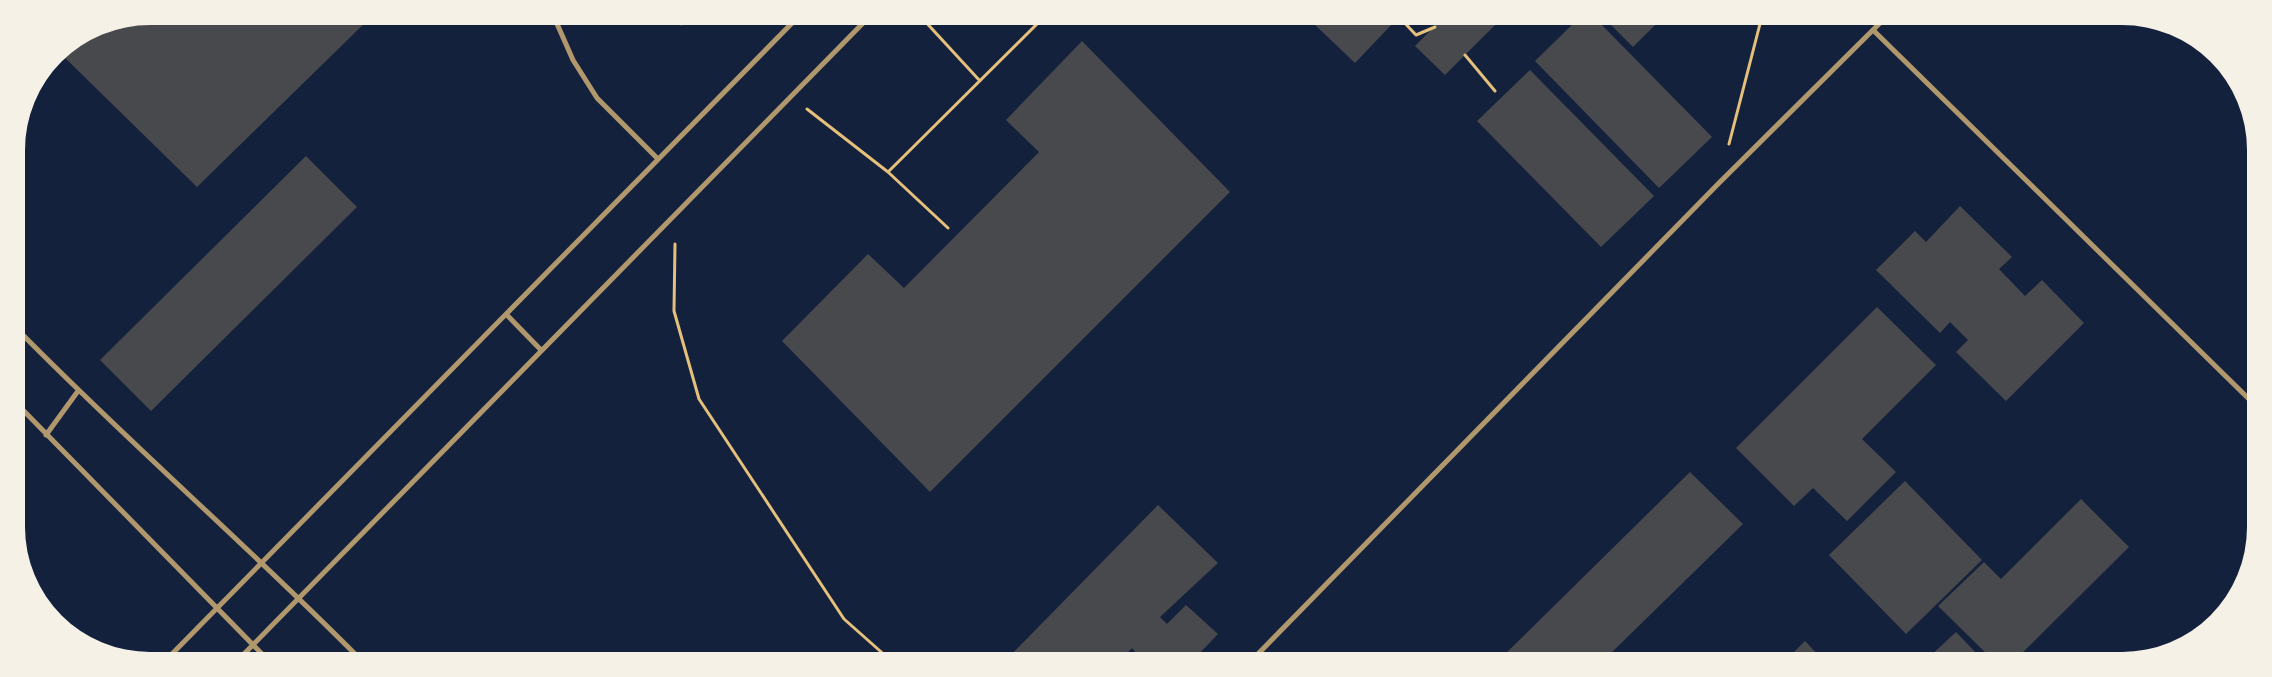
<svg xmlns="http://www.w3.org/2000/svg" width="2272" height="677" viewBox="0 0 2272 677" font-family="'Public Sans',sans-serif">
	<style>
		.building { fill: #48494c }
		.lines { fill: none; stroke-linecap: round; stroke-linejoin: round }
		.path { stroke: #e5c07b; stroke-width: 3 }
		.minor { stroke: #b1986c; stroke-width: 5 }
	</style>
	<rect width="100%" height="100%" fill="#14213d"/>
	<path class="building" d="M 150,16 L 161,16 L 371,17 L 197,187 L 60,53 L 99,26 Z
		M 672,17 L 689,17 L 681,26 Z
		M 1313,19 L 1392,19 L 1395,21 L 1355,63 L 1311,21 Z
		M 1442,19 L 1501,19 L 1445,75 L 1415,46 Z
		M 1578,19 L 1596,19 L 1712,137 L 1659,188 L 1535,61 Z
		M 1606,20 L 1660,20 L 1633,47 Z
		M 1082,41 L 1230,192 L 930,492 L 782,341 L 868,254 L 904,288 L 1039,152 L 1006,120 Z
		M 1530,70 L 1654,196 L 1601,247 L 1477,121 Z
		M 306,156 L 357,207 L 151,411 L 100,360 Z
		M 1960,206 L 2012,257 L 1999,269 L 2025,296 L 2042,280 L 2084,323 L 2006,401 L 1956,352 L 1968,340 L 1950,322 L 1940,333 L 1876,270 L 1915,231 L 1926,242 Z
		M 1877,307 L 1936,365 L 1862,439 L 1896,472 L 1847,521 L 1813,488 L 1794,506 L 1736,448 Z
		M 1690,472 L 1743,524 L 1605,659 L 1500,659 Z
		M 1905,481 L 1982,560 L 1906,634 L 1829,555 Z
		M 2081,499 L 2129,547 L 2015,660 L 1993,660 L 1938,606 L 1984,562 L 2001,579 Z
		M 1158,505 L 1218,563 L 1160,617 L 1167,624 L 1186,605 L 1218,634 L 1194,659 L 1132,658 L 1137,654 L 1132,648 L 1122,658 L 1008,658 Z
		M 1956,632 L 1983,660 L 1926,660 Z
		M 1805,641 L 1823,660 L 1786,660 Z"/>
	<g class="lines">
		<path class="path" d="M 922,18 L 980,81
			M 1401,19 L 1416,35 L 1435,27
			M 1465,55 L 1495,91
			M 807,109 L 888,172 L 948,228
			M 1729,144 L 1761,20
			M 888,172 L 1043,18
			M 675,244 L 674,311 L 699,399 L 844,619 L 888,658"/>
		<path class="minor" d="M 554,17 L 573,60 L 597,98 L 658,159
			M 1873,30 L 2252,402
			M 506,314 L 541,350
			M 18,330 C 128,442 247,545 358,657
			M 18,405 L 265,657
			M 46,435 L 78,391
			M 170,656 L 797,18
			M 241,657 L 868,18
			M 1253,659 L 1719,183 L 1883,20"/>
	</g>
	<path d="M0 0H2272V677H0ZM150 25H2122A125 125 0 0 1 2247 150V527A125 125 0 0 1 2122 652H150A125 125 0 0 1 25 527V150A125 125 0 0 1 150 25Z" fill="#f6f1e7" fill-rule="evenodd"/>
</svg>
